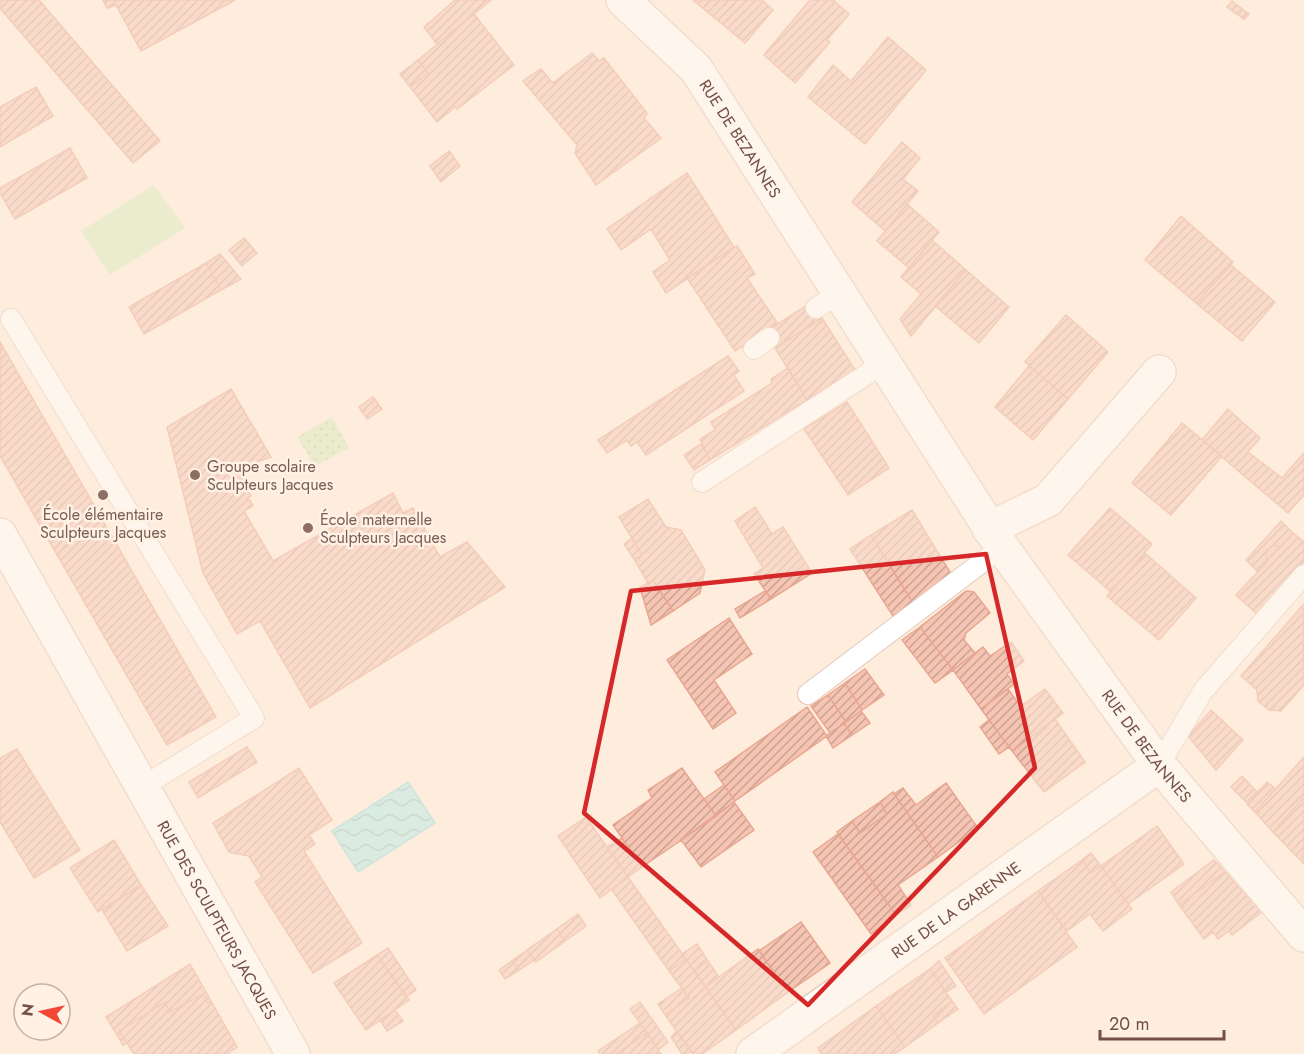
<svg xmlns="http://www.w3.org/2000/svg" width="1304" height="1054" viewBox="0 0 1304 1054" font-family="Jost,sans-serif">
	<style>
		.park { fill: url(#park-dots) }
		.pitch { fill: #d5ecbb }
		.water { fill: url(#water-waves); stroke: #96d9db; stroke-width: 1.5 }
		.building { fill: url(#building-hatch); stroke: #e9a791; stroke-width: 1.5 }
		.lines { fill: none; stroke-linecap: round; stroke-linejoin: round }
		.service-casing { stroke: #e4c9bb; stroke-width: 22 }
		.minor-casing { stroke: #e4c9bb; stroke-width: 36 }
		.service { stroke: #fff; stroke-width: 20 }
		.minor { stroke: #fff; stroke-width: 33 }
		.marked { fill: none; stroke: #d62828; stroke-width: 4.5; stroke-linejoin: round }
		.education-dot { fill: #8d6e63; stroke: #fff1e4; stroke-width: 2 }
		.labels { text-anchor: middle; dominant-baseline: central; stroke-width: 5; stroke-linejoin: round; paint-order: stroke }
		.street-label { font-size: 16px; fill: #744f44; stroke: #fff1e4 }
		.education-label { font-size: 16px; fill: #785e54; stroke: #fff1e4; text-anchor: start }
	</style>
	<defs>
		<pattern id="park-dots" width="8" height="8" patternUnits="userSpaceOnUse" patternTransform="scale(1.5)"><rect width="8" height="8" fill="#d5ecbb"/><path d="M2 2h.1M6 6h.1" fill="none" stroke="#bacca2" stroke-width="1.8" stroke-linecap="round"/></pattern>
		<pattern id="water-waves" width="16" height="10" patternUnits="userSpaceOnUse" patternTransform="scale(1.5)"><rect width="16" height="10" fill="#b0e8e8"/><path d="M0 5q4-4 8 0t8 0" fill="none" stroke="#94bebe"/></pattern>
		<pattern id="building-hatch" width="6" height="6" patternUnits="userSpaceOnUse" patternTransform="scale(1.5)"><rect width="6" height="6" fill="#f5c4b2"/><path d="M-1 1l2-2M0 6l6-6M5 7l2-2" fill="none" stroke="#cba292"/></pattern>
	</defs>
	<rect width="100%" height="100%" fill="#feecdc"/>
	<path class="park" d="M 332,417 L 349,448 L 314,467 L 298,437 Z"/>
	<path class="pitch" d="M 154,185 L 185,228 L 110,275 L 81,231 Z"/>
	<path class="water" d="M 408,782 L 435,823 L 358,872 L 332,831 Z"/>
	<path class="building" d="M 0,0 L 39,0 L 160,141 L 133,163 L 0,8 Z
		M 103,0 L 235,0 L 141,51 L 116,5 L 107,8 Z
		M 455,0 L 491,0 L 437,44 L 424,27 Z
		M 693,0 L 762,0 L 773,10 L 745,43 Z
		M 810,0 L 833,0 L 849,14 L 827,40 L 830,42 L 795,83 L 764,55 Z
		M 1232,1 L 1249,14 L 1244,19 L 1227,7 Z
		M 474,14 L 514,65 L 457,109 L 455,107 L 437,122 L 410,87 L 428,73 L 418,60 Z
		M 888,37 L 926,70 L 865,144 L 808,97 L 833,65 L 851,81 Z
		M 592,53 L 599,61 L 604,58 L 647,113 L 644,118 L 661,138 L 596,185 L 575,153 L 577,145 L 523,81 L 541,69 L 553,83 Z
		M 418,60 L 428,73 L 410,87 L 400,74 Z
		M 36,87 L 53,116 L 0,147 L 0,107 Z
		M 902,142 L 920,158 L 903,179 L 918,191 L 885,231 L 852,202 Z
		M 70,148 L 87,178 L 15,219 L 0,193 L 0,188 Z
		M 449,151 L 460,166 L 441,182 L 430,166 Z
		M 687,173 L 734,247 L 666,293 L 653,272 L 670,260 L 651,229 L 621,250 L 607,229 Z
		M 907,204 L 939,232 L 909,268 L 877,241 Z
		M 1181,216 L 1233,262 L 1196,303 L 1145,260 Z
		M 244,238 L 257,253 L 242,266 L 229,250 Z
		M 932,240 L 966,270 L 911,336 L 900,319 L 921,294 L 901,277 Z
		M 737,246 L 755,274 L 747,278 L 778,324 L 735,351 L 687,278 Z
		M 220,254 L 241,279 L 221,290 L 206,263 Z
		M 206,263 L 221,290 L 144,334 L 129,307 Z
		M 1231,265 L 1275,302 L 1242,341 L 1196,303 Z
		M 966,270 L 1009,307 L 979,343 L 935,306 Z
		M 812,302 L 822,318 L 775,348 L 765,332 Z
		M 1066,315 L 1108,352 L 1068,399 L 1025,362 Z
		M 822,318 L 855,370 L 807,400 L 775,348 Z
		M 0,342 L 216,717 L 167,745 L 0,456 Z
		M 728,356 L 739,371 L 734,375 L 744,391 L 646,455 L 637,442 L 631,446 L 627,440 L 607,453 L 598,440 Z
		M 1029,366 L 1068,399 L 1033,440 L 995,407 Z
		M 788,368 L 807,400 L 710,460 L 700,439 L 715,430 L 711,422 L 772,383 L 771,379 Z
		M 231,389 L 271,457 L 237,469 L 251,496 L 248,497 L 253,506 L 244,511 L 273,561 L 393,493 L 403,513 L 413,508 L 440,557 L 467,542 L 505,587 L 310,708 L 260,621 L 237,634 L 203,573 L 167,427 Z
		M 373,397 L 382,409 L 367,419 L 359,407 Z
		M 847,402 L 889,468 L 848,495 L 804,429 Z
		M 1228,409 L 1260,438 L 1248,452 L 1282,478 L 1304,453 L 1304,495 L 1288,513 L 1202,440 Z
		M 1182,423 L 1222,456 L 1171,515 L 1132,483 Z
		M 701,444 L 710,460 L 694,470 L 684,455 Z
		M 648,499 L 666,527 L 681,530 L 705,570 L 700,593 L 673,611 L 653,580 L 648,583 L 634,559 L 642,555 L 619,517 Z
		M 755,507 L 772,534 L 783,527 L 812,573 L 771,599 L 754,574 L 763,568 L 735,521 Z
		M 1110,508 L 1152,544 L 1111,592 L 1068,555 Z
		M 912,510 L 953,577 L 913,603 L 871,535 Z
		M 1281,521 L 1293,533 L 1281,547 L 1273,545 L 1266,551 L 1267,562 L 1258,572 L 1246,560 Z
		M 1293,533 L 1304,542 L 1304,561 L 1257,614 L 1236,595 L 1267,562 L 1266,551 L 1273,545 L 1281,547 Z
		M 871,535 L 913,603 L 893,616 L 850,549 Z
		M 632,538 L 642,555 L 634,559 L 624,544 Z
		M 1145,553 L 1196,598 L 1159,640 L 1107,596 Z
		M 653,580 L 673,611 L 651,625 L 640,587 Z
		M 765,591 L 771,599 L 740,618 L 735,609 Z
		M 966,591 L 974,592 L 990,613 L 966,633 L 964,640 L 975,653 L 953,670 L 920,627 Z
		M 1303,605 L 1304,685 L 1281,711 L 1269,710 L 1258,701 L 1257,690 L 1241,676 Z
		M 729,618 L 752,654 L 714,680 L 736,713 L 713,729 L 667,660 Z
		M 920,627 L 953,670 L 935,683 L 902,640 Z
		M 1011,642 L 1024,661 L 1007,674 L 1014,684 L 981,709 L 953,670 L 983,647 L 990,656 Z
		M 865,669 L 884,695 L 862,710 L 845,683 Z
		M 845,683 L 862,710 L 846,722 L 828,695 Z
		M 1008,689 L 1018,703 L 1024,704 L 1045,689 L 1063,713 L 1012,751 L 981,709 Z
		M 828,695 L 846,722 L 830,733 L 811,706 Z
		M 807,707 L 827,736 L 735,801 L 715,772 Z
		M 1211,710 L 1243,740 L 1216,770 L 1188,736 Z
		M 861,711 L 870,723 L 852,735 L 844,723 Z
		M 1055,719 L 1085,762 L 1044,792 L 1012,751 Z
		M 989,720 L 1009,747 L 999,754 L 980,727 Z
		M 844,723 L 852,735 L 833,748 L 826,736 Z
		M 247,747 L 257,762 L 198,798 L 189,782 Z
		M 17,749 L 80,850 L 34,878 L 0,822 L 0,758 Z
		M 1304,757 L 1304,797 L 1273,832 L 1255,812 Z
		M 299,768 L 332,820 L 309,835 L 315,844 L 304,851 L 362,943 L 313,973 L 255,882 L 262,877 L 249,856 L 229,852 L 213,823 Z
		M 682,768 L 716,816 L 642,867 L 613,825 L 652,798 L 648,790 Z
		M 1242,776 L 1257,792 L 1246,802 L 1231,787 Z
		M 1267,782 L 1276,789 L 1255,812 L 1247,804 Z
		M 946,783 L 978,828 L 938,857 L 894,794 L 903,788 L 916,805 Z
		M 724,785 L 735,801 L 716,816 L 704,799 Z
		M 893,792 L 938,857 L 898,885 L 911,905 L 896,915 L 837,832 L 852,821 L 860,833 L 887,814 L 880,802 Z
		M 1304,797 L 1304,864 L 1273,832 Z
		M 734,802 L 754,830 L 701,867 L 681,840 Z
		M 880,802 L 887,814 L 860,833 L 852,821 Z
		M 586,817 L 628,877 L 600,898 L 558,836 Z
		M 1157,826 L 1184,864 L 1128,904 L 1101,866 Z
		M 838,834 L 896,915 L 871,934 L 813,852 Z
		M 622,838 L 642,867 L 628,877 L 607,847 Z
		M 114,840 L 141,885 L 98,912 L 70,868 Z
		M 1091,853 L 1101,866 L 1091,873 L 1082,860 Z
		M 1082,860 L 1091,873 L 1101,866 L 1132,909 L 1103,931 L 1090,914 L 1067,931 L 1038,891 Z
		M 1214,860 L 1225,872 L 1179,905 L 1171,892 Z
		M 1225,872 L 1262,912 L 1232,935 L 1229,931 L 1218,939 L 1213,932 L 1204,939 L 1179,905 Z
		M 628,877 L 686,959 L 669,971 L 612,890 Z
		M 141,885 L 168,926 L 127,951 L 102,910 Z
		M 1038,891 L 1077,947 L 984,1014 L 945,958 Z
		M 578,914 L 586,926 L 565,941 L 557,929 Z
		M 801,922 L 830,963 L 788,992 L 759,951 Z
		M 557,929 L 565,941 L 536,962 L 527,950 Z
		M 697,944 L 708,961 L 694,971 L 682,954 Z
		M 388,948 L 416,990 L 406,997 L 377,955 Z
		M 758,949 L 788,992 L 736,1030 L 705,987 Z
		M 527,950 L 534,960 L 519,970 L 512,961 Z
		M 377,955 L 409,1000 L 366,1030 L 334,983 Z
		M 686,959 L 736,1030 L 702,1054 L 693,1054 L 665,1015 L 689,998 L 669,971 Z
		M 512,961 L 519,970 L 505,979 L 499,970 Z
		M 708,961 L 719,977 L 705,987 L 694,971 Z
		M 939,961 L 956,986 L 946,992 L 930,969 Z
		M 190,964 L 211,1001 L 208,1003 L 203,994 L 170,1012 L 165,1002 L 119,1031 L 127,1043 L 123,1045 L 106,1017 Z
		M 930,969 L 952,1001 L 933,1016 L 938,1023 L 905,1047 L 876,1006 Z
		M 682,988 L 689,998 L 665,1015 L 658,1004 Z
		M 203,994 L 208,1003 L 211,1001 L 237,1047 L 227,1054 L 134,1054 L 119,1031 L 165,1002 L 170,1012 Z
		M 952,1001 L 958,1009 L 938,1023 L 933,1016 Z
		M 640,1002 L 668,1042 L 658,1050 L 630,1009 Z
		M 876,1006 L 905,1047 L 894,1054 L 821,1054 L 818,1048 Z
		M 395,1010 L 403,1021 L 387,1031 L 380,1020 Z
		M 640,1023 L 647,1033 L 616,1054 L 600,1054 L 598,1051 Z
		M 677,1031 L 692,1052 L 682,1054 L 671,1037 Z
		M 647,1033 L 661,1054 L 616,1054 Z"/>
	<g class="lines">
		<defs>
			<path id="service" d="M 816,308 L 840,293
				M 11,319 L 254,718 L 142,787
				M 754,349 L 769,338
				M 702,482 L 884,363
				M 808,694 L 1002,547
				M 1159,765 L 1203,691 L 1304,575"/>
			<g id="minor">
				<path id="s1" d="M 623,0 L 696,69 L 1002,547 L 1159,765 L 1304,935"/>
				<path d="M 989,529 L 1048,500 L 1159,372"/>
				<path id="s2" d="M 0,535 L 293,1054"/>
				<path id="s3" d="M 753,1054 L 1159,765"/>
			</g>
		</defs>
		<use href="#service" class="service-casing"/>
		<use href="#minor" class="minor-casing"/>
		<use href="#service" class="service"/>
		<use href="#minor" class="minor"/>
	</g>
	<path d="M0 0H1304V1054H0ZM 986,554 L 1035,768 L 808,1005 L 584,813 L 631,591 Z" fill="#feecdc" fill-opacity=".55" fill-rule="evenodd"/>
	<path class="marked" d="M 986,554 L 1035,768 L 808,1005 L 584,813 L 631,591 Z"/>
	<g class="education-dot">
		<circle cx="195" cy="475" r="6"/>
		<circle cx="103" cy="495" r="6"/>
		<circle cx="308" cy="528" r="6"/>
	</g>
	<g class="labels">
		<g class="street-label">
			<text stroke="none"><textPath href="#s1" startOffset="183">RUE DE BEZANNES</textPath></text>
			<text stroke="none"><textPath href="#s1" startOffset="914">RUE DE BEZANNES</textPath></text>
			<text stroke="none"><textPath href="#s3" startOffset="249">RUE DE LA GARENNE</textPath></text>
			<text stroke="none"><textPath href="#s2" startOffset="442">RUE DES SCULPTEURS JACQUES</textPath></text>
		</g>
		<g class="education-label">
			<text x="207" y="466">Groupe scolaire<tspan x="207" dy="18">Sculpteurs Jacques</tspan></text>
			<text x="103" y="514" text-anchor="middle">École élémentaire<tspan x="103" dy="18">Sculpteurs Jacques</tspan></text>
			<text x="320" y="519">École maternelle<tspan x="320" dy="18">Sculpteurs Jacques</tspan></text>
		</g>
	</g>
	<g transform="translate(42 1012) rotate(278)"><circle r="28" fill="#fff1e4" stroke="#c7b0a4" stroke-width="1.5"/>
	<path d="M0-4.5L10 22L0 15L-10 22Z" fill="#f34736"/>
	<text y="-9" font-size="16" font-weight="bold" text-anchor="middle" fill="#744f44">N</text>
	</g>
	<path d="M1100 1030v9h124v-9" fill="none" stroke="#744f44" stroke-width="3"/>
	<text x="1109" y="1030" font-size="18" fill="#744f44" stroke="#fff1e4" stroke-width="4.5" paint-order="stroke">20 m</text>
</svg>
